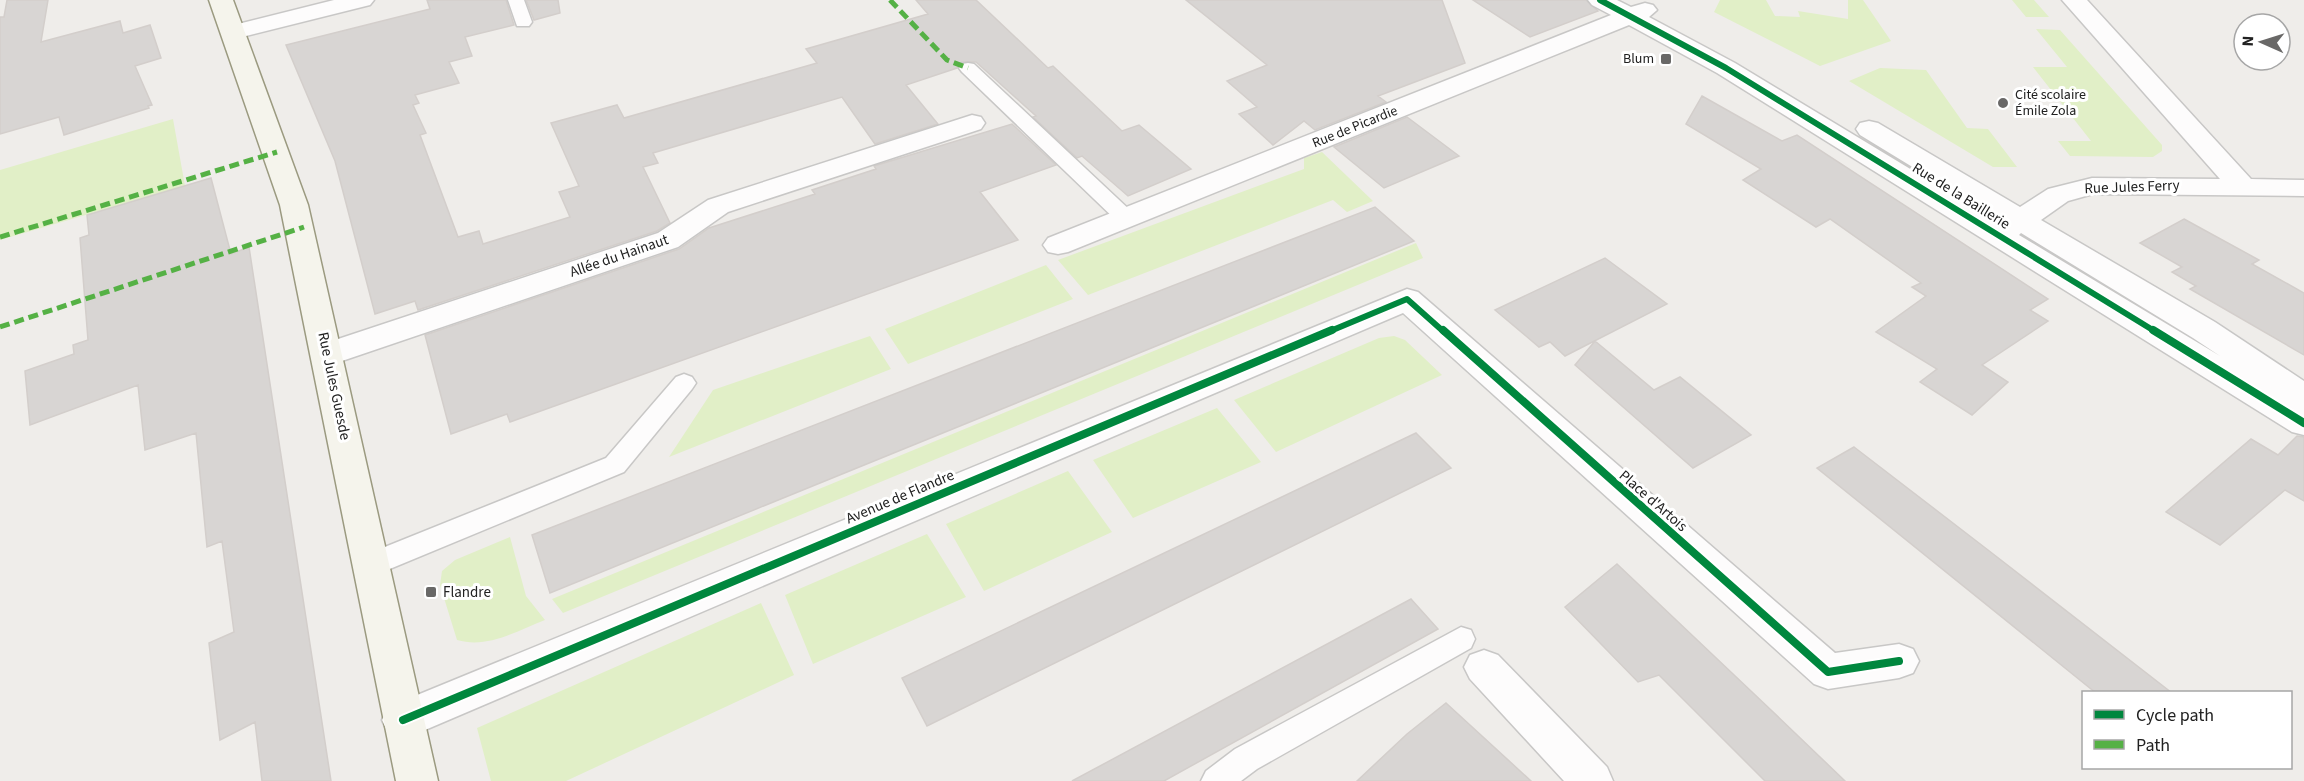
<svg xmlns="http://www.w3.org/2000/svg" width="2304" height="781" viewBox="0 0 2304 781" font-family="'Source Sans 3',sans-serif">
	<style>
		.grass { fill: #e1efc7 }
		.building { fill: #d8d5d3; stroke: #d3cecb; stroke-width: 1.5 }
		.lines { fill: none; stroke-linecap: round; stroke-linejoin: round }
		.service-casing { stroke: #c8c7c6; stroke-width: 3 }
		.minor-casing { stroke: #c8c7c6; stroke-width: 3 }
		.secondary-casing { stroke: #9b9a80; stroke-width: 3 }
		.service { fill: #fdfcfc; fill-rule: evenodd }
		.minor { fill: #fdfcfc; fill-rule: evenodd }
		.secondary { fill: #f5f4ec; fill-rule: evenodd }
		.quiet { stroke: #55b145; stroke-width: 5; stroke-dasharray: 10 5; stroke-linecap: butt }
		.cycleway-far1-casing { stroke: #fff; stroke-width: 9 }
		.cycleway-casing { stroke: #fff; stroke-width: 12 }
		.cycleway-far1 { stroke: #00873e; stroke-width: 6 }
		.cycleway { stroke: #00873e; stroke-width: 8 }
		.poi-dot { fill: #696867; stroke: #fff; stroke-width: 2 }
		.labels { text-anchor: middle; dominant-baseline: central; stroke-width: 6; stroke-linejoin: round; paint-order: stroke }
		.far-poi-label { font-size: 14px; fill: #212121; stroke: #fff; text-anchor: end }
		.far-street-label { font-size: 14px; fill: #212121; stroke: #fff }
		.street-label { font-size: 15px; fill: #212121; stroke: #fff }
		.poi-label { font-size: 15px; fill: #212121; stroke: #fff; text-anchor: start }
	</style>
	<rect width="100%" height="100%" fill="#efedea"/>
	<path class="grass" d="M 1720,0 L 1766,0 L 1775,16 L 1800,17 L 1798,11 L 1848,19 L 1848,0 L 1863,0 L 1891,41 L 1820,66 L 1714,12 Z
		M 2012,0 L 2034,0 L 2049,17 L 2026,17 Z
		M 2036,29 L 2060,30 L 2162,145 L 2162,151 L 2153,157 L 2070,156 L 2058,141 L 2091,141 L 2033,67 L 2067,67 Z
		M 1880,68 L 1926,70 L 1967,128 L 1988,129 L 2017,167 L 1993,167 L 1849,81 Z
		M 173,119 L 185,186 L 0,240 L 0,170 Z
		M 1322,152 L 1373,201 L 1347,212 L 1333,200 L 1088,295 L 1058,260 L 1304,169 L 1304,158 Z
		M 1416,243 L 1423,258 L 563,613 L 552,599 Z
		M 1046,265 L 1073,299 L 908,364 L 885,329 Z
		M 870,336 L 891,369 L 669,457 L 713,390 Z
		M 1394,336 L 1405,340 L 1442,375 L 1276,452 L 1234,400 L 1379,338 Z
		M 1217,408 L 1261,462 L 1133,518 L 1093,460 Z
		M 1068,471 L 1112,532 L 984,591 L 946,524 Z
		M 927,534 L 966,597 L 813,664 L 785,595 Z
		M 510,537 L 526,596 L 545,620 C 516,631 488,649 457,640 L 440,585 L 442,571 L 455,560 Z
		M 761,603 L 794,675 L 566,781 L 491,781 L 477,728 Z"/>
	<path class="building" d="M 7,0 L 48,0 L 41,42 L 120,21 L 123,33 L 150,25 L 161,58 L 135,66 L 152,105 L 148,106 L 149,108 L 64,135 L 59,117 L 0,134 L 0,17 L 4,17 Z
		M 427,0 L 506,0 L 514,25 L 465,37 L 472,56 L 449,62 L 459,83 L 415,95 L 419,103 L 413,105 L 426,133 L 420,135 L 458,237 L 479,231 L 483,244 L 570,217 L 559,192 L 579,186 L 551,123 L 617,105 L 624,118 L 817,63 L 806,49 L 928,14 L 916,0 L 976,0 L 1048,68 L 1053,66 L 1122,131 L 1139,125 L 1191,169 L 1128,196 L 1082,156 L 1077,158 L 1033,117 L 1036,116 L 976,62 L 962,62 L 957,68 L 906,85 L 938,124 L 875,144 L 842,97 L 653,153 L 658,163 L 643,167 L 670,223 L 657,231 L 418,310 L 415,301 L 375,314 L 335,161 L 286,45 L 430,9 Z
		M 526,0 L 558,0 L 560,13 L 534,20 Z
		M 1186,0 L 1442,0 L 1465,63 L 1378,96 L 1386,102 L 1315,130 L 1304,121 L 1273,145 L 1239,114 L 1257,107 L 1227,81 L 1267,65 Z
		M 1473,0 L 1586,0 L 1598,11 L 1530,37 Z
		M 1702,96 L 1782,141 L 1797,135 L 2048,299 L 2030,310 L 2048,321 L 1982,365 L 2008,382 L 1972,415 L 1920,382 L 1937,369 L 1876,332 L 1926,296 L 1912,287 L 1921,283 L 1830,219 L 1816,227 L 1743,180 L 1761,169 L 1686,124 Z
		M 1407,117 L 1459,156 L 1384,188 L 1334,147 Z
		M 1012,124 L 1056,165 L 980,192 L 1018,240 L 510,422 L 507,414 L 451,434 L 425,335 L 679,249 L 709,228 L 815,194 L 812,190 L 876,169 L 874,166 Z
		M 211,178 L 231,254 L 249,247 L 331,781 L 262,781 L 255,722 L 220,740 L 209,643 L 234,632 L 222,541 L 207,547 L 196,433 L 145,450 L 138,385 L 30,425 L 25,371 L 74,354 L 73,345 L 88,340 L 80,238 L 89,235 L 87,215 Z
		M 1375,207 L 1414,241 L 550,593 L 532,535 Z
		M 2184,219 L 2259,260 L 2252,264 L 2304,293 L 2304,355 L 2190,289 L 2196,286 L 2172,272 L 2182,267 L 2140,243 Z
		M 1605,258 L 1667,304 L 1565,356 L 1550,342 L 1539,347 L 1495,310 Z
		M 1595,341 L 1654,390 L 1680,377 L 1751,435 L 1693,468 L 1575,365 Z
		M 1416,433 L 1451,468 L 927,726 L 902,678 Z
		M 2297,436 L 2304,437 L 2304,501 L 2285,490 L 2220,545 L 2166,512 L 2251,439 L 2278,455 Z
		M 1854,447 L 1988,550 L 2172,693 L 2096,693 L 1817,468 Z
		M 1617,564 L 1771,710 L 1845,781 L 1765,781 L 1659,675 L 1638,682 L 1565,607 Z
		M 1411,599 L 1438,629 L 1164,781 L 1072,781 Z
		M 1446,703 L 1531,781 L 1357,781 L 1407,734 Z"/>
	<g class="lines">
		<defs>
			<path id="service" d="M 508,0 L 524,0 L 532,22 L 529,26 L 517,26 Z
				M 968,63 L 974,64 L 1133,213 L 1136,218 L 1133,223 L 1119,223 L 962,72 L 959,68 L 962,64 Z
				M 684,374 L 692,377 L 696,383 L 692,389 L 624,472 L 380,573 L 370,576 L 360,573 L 356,565 L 360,557 L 606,458 L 676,377 Z
				M 1461,627 L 1471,630 L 1475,639 L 1471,648 L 1257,769 L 1241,781 L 1201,781 L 1206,771 L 1235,749 Z"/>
			<path id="minor" d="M 334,0 L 374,0 L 370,5 L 234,39 L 226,37 L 222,32 L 226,27 Z
				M 1588,0 L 1617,0 L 1631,7 L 1645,3 L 1653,5 L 1657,10 L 1649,17 L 1735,63 L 1998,222 L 2001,221 L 1860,135 L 1856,129 L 1860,123 L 1869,121 L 1878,123 L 2020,207 L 2048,189 L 2092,178 L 2220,179 L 2062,0 L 2087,0 L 2251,179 L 2304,180 L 2304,196 L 2093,194 L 2068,201 L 2041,220 L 2215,322 L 2304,381 L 2304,435 L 2292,432 L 1717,73 L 1629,25 L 1068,252 L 1058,254 L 1048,252 L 1043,245 L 1048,238 L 1611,15 L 1592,5 ZM 2021,233 L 2193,338 L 2220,356 L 2019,235 Z
				M 972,115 L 981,117 L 985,123 L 981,129 L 728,212 L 678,247 L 339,362 L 328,365 L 317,362 L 312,354 L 317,346 L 658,233 L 708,200 Z
				M 1407,289 L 1418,292 L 1835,653 L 1899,644 L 1913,649 L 1919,661 L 1913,673 L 1899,678 L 1828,689 L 1814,684 L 1403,313 L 418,733 L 403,739 L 388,733 L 382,720 L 388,707 Z
				M 1484,650 L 1498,655 L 1607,767 L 1613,781 L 1564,781 L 1470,679 L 1464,667 L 1470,655 Z"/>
			<path id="secondary" d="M 209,0 L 233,0 L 308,205 L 438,781 L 396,781 L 280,205 Z"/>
		</defs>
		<use href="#service" class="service-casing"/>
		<use href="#minor" class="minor-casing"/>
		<use href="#secondary" class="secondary-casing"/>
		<use href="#service" class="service"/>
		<use href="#minor" class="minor"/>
		<use href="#secondary" class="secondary"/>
		<path class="quiet" d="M 890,0 L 947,60 L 968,68
			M 0,237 L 277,152
			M 0,327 L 304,227"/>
		<defs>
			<path id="cycleway-far1" d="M 1600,0 L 1726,68 L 2156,332
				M 1328,332 L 1407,299 L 1444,332"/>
			<path id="cycleway" d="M 1443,330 L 1828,672 L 1899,661
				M 2153,330 L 2304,423
				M 403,720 L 1332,330"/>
		</defs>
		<use href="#cycleway-far1" class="cycleway-far1-casing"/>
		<use href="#cycleway" class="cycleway-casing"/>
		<use href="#cycleway-far1" class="cycleway-far1"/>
		<use href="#cycleway" class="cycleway"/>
	</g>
	<g class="poi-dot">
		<rect x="1660" y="53" width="12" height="12" rx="3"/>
		<circle cx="2003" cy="103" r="6"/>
		<rect x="425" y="586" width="12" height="12" rx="3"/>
	</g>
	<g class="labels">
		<g class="far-poi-label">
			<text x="1654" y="59">Blum</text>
			<text x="2015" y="95" text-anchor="start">Cité scolaire<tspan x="2015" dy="16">Émile Zola</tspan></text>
		</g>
		<g class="far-street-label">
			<text transform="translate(1355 127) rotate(-22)">Rue de Picardie</text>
		</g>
		<g class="street-label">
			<text transform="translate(2132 187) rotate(-2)">Rue Jules Ferry</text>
			<text transform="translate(1961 196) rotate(32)">Rue de la Baillerie</text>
			<text transform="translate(619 256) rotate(-19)">Allée du Hainaut</text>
			<text transform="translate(334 386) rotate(78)">Rue Jules Guesde</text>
			<text transform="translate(900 497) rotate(-23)">Avenue de Flandre</text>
			<text transform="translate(1653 501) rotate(41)">Place d'Artois</text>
		</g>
		<g class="poi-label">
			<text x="443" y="592">Flandre</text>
		</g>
	</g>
	<rect x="2082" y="691" width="210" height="78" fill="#ffffff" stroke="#a6a6a6" stroke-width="1.5"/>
	<rect x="2094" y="710" width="30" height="9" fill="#00873e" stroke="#a6a6a6" stroke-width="1.5"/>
	<text x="2136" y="721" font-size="18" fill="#212121">Cycle path</text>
	<rect x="2094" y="740" width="30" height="9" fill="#55b145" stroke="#a6a6a6" stroke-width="1.5"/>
	<text x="2136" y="751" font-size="18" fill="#212121">Path</text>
	<g transform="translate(2262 42) rotate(273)"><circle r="28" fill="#ffffff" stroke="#a6a6a6" stroke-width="1.5"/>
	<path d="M0-4.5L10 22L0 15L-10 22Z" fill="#696867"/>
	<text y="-9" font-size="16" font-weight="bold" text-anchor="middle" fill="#212121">N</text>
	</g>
</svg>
